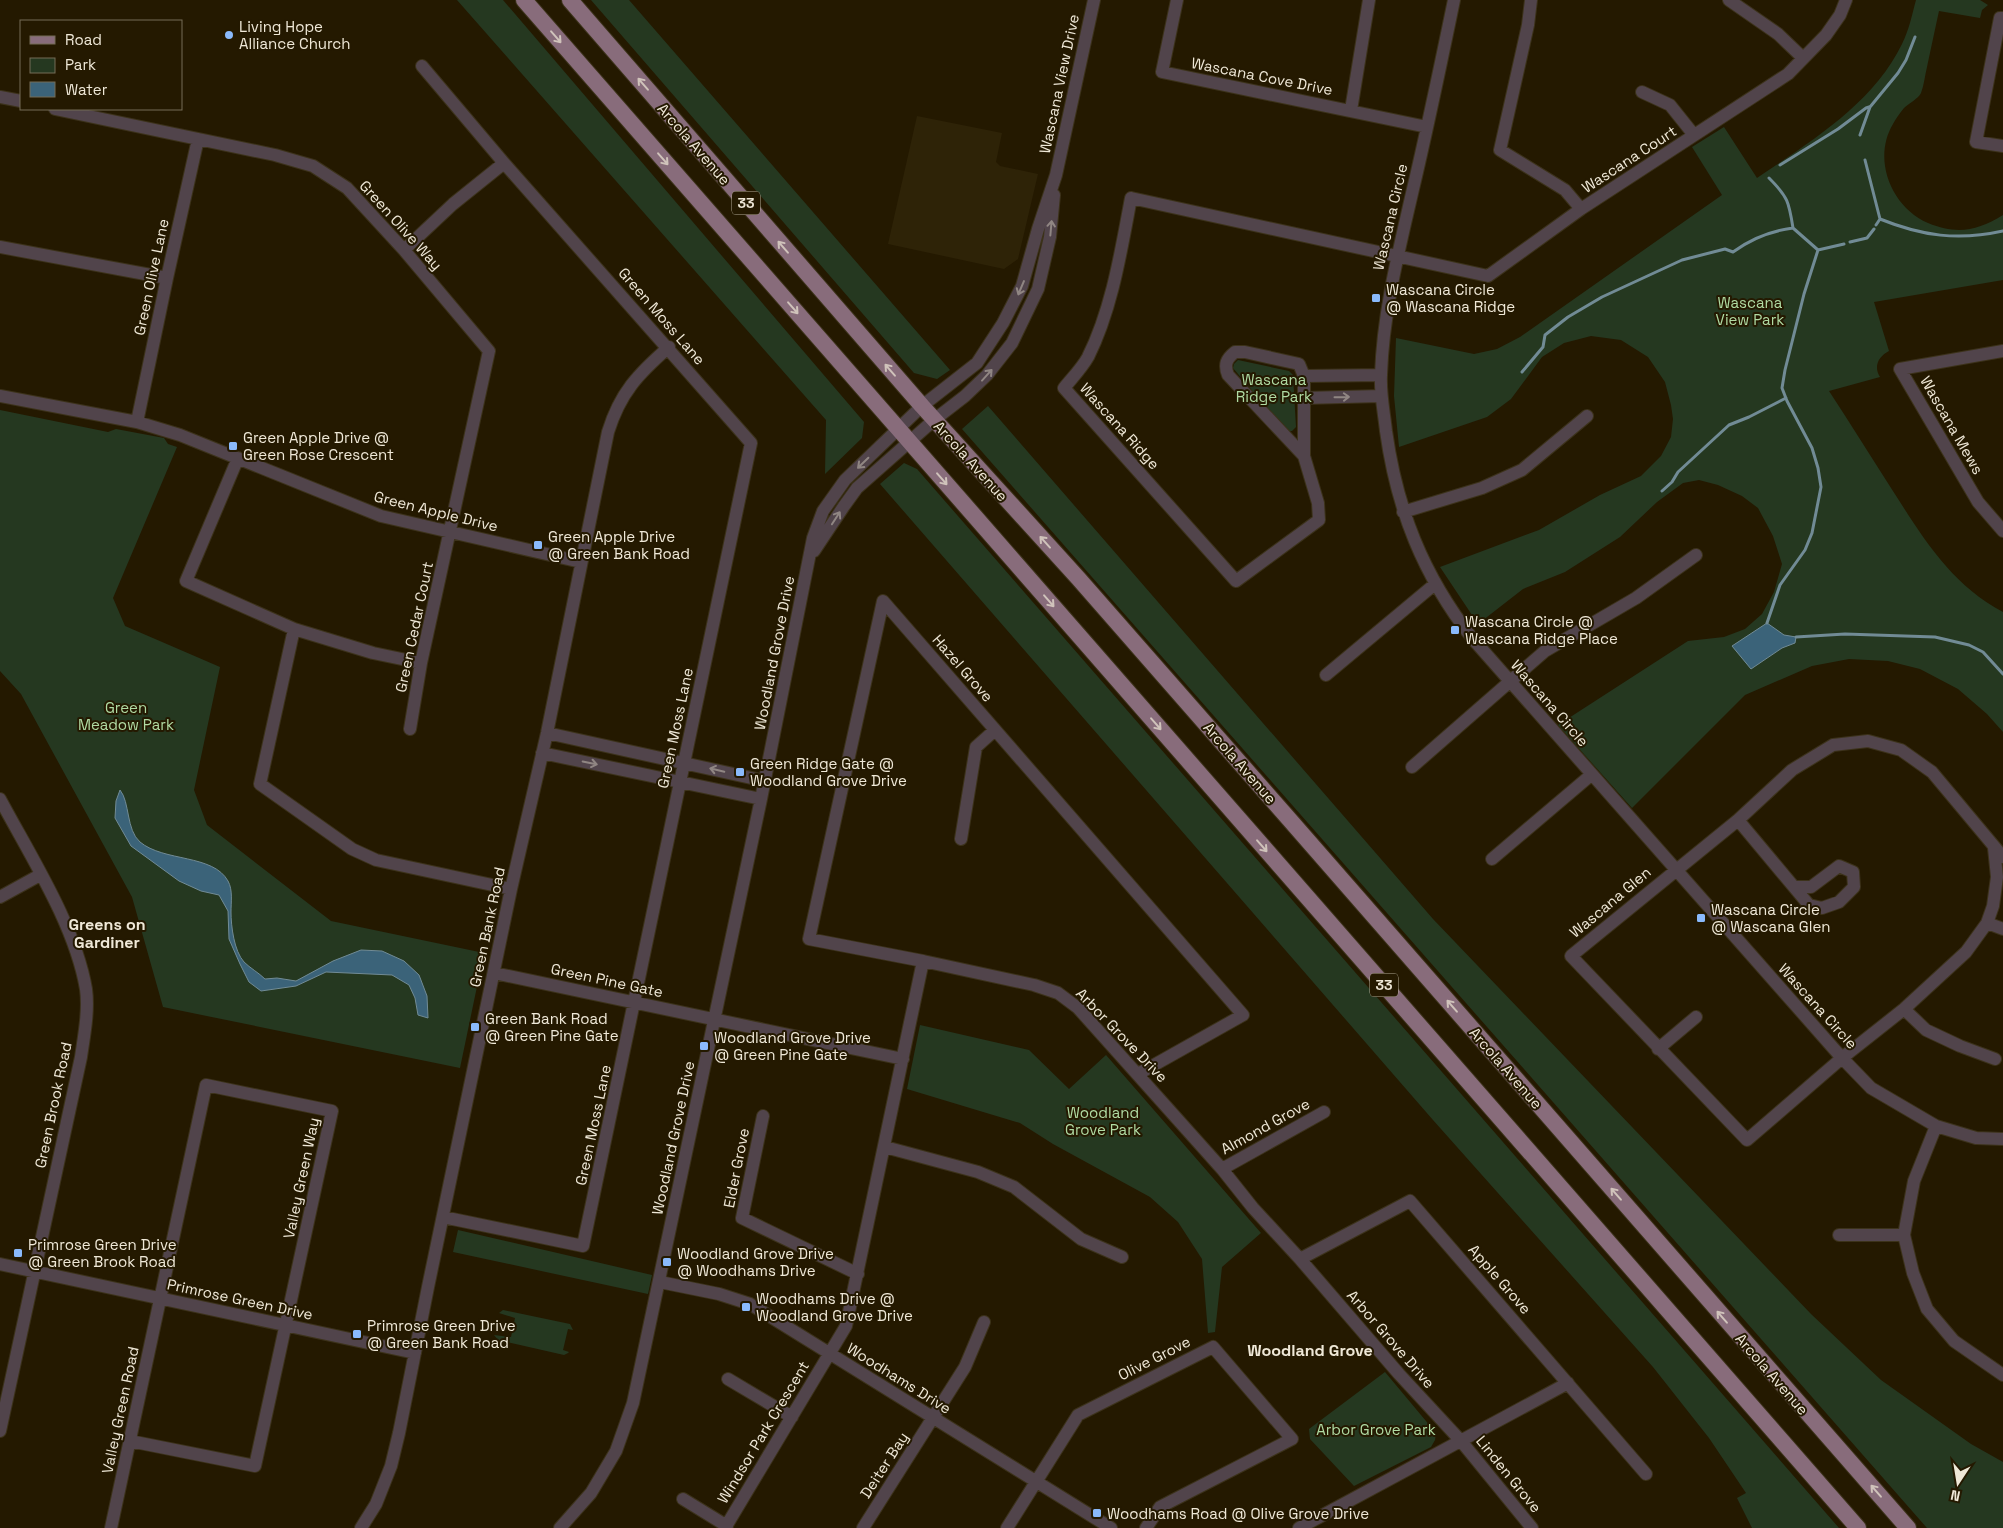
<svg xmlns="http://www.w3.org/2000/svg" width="2003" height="1528" viewBox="0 0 2003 1528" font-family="'Space Grotesk',sans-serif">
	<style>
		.built { fill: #2e2307 }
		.green { fill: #253820 }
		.water { fill: #3b6379; stroke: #718b95 }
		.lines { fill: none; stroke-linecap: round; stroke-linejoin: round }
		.stream { stroke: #718b95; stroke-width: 3 }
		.minor-casing { stroke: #3c321a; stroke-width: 14 }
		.major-casing { stroke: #3c321a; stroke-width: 18 }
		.minor { stroke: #51444b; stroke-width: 12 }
		.major { stroke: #886c7b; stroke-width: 16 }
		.oneway { stroke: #d0c3bb }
		.oneway2 { stroke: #908683 }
		.poi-dot { fill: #8abafc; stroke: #241900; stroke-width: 2 }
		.labels { text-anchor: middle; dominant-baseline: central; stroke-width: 4; stroke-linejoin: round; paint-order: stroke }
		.shield { fill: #241900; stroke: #b2aa96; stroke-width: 1 }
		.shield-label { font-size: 14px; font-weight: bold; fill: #efe8d7 }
		.poi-label { font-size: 15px; fill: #efe8d7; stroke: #241900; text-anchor: start }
		.street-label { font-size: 15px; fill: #efe8d7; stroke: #241900 }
		.park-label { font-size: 15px; fill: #b0dba3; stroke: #241900 }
		.neighbourhood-label { font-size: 16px; font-weight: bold; fill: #efe8d7; stroke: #241900 }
	</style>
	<rect width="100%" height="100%" fill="#241900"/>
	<path class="built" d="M 917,116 L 1002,133 L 996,162 L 1000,166 L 1038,174 L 1018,259 L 1004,269 L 888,244 Z"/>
	<path class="green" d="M 457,0 L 503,0 L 864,422 L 862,438 L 825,474 L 826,420 Z
		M 591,0 L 629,0 L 950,370 L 937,379 L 914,373 Z
		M 1916,0 L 1980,0 L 1988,5 L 1982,10 L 1980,18 L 1939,11 C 1935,29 1931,48 1927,67 C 1925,75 1924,85 1921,93 C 1918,99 1909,103 1904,108 C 1900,113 1896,118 1893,124 C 1872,159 1891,207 1928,223 C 1957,235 1977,231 2003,215 L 2003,280 L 1874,302 L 1889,351 C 1879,356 1873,366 1880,377 L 1829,391 C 1850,423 1870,455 1891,488 C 1922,536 1950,584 2003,612 L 2003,732 L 1987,714 L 1958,689 L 1920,669 L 1888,661 L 1849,659 L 1812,666 L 1745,695 L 1632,808 L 1558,725 L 1688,641 L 1724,637 L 1745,629 L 1762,614 L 1774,592 L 1782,564 L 1773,536 L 1758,508 L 1742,496 L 1718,485 L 1699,480 L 1683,483 L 1657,502 L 1620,537 L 1565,572 L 1523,589 L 1478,624 L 1440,567 L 1539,530 L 1600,495 L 1641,476 L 1661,456 L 1671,437 L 1673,419 L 1671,405 L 1665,382 L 1648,357 L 1621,340 L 1591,336 L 1564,343 L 1542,357 L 1511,399 L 1487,417 L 1399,447 L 1394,396 L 1396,338 L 1474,354 L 1497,349 L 1520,337 L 1722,195 L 1692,147 L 1724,127 L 1757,178 C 1810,142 1873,104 1902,44 C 1909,30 1912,15 1916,0 Z
		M 1238,360 L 1289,371 L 1293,375 L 1296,427 L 1292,431 L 1286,431 L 1233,368 L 1234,364 Z
		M 988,406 L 1433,919 L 1811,1314 L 1881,1380 L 1971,1444 L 2003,1462 L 2003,1528 L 1927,1528 L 962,429 Z
		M 0,410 L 108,432 L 116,429 L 164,438 L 168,444 L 177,447 L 113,598 L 125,626 L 220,667 L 194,790 L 207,825 L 331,921 L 484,953 L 460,1068 L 163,1007 L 132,897 L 21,694 L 0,671 Z
		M 904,463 L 917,469 L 1839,1528 L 1752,1528 L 1737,1498 L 1746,1493 L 1709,1438 L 1653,1367 L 1433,1120 L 880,484 Z
		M 920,1025 L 1029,1050 L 1069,1089 L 1106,1055 L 1261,1233 L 1222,1267 L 1215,1332 L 1208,1333 L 1202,1259 L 1178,1222 L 1150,1197 L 1053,1144 L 1020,1123 L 907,1089 Z
		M 458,1230 L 652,1275 L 648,1294 L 453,1252 Z
		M 503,1310 L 570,1324 L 573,1330 L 568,1329 L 563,1350 L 569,1352 L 568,1353 L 564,1355 L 498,1340 L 494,1335 L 511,1337 L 515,1318 L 499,1313 Z
		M 1385,1372 L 1436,1433 L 1435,1440 L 1431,1447 L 1354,1486 L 1310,1439 L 1309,1429 Z"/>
	<path class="water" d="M 1767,623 L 1784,635 L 1796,637 L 1795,643 L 1782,648 L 1751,669 L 1732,646 Z
		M 120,790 C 130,802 126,830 140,842 C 164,862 213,854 228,881 C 233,890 231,902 231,912 C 231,926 234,951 244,962 C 250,968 259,973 265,979 L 277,978 L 296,981 L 333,961 L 361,950 L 382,951 L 404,961 L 419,975 L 427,996 L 428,1018 L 418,1015 L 415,998 L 409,985 L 392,975 L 326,972 L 296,986 L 261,991 L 249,982 L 240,964 L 229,939 L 228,911 L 219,895 L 201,891 L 179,881 L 131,846 L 115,818 L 116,801 Z"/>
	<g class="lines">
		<path class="stream" d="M 1860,135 L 1870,107 L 1898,73 L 1906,60 L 1915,37
			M 1865,160 L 1880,219
			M 1780,165 L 1838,129 L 1866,108 L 1869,107
			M 1769,178 C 1788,197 1789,202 1793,228
			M 1876,225 L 1880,219 C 1922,236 1958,241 2003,231
			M 1850,242 L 1867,238 L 1874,229
			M 1818,250 L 1844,244
			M 1522,372 L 1543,347 L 1545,335 L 1568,317 L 1602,297 L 1682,260 L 1725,249 L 1733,252 C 1752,238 1770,231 1793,228 L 1818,250
			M 1662,491 L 1672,482 L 1678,472 L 1729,425 L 1749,417 L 1786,398
			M 1767,623 L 1780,585 L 1805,550 L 1812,533 L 1821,487 L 1818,468 L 1812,448 L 1787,401 L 1782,388 L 1785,370 L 1804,294 L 1818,250
			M 1796,637 L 1845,634 L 1935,637 L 1969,645 L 1983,652 L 2003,674"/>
		<defs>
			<path id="minor" d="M 1177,0 L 1162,72 L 1427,127
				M 1454,0 C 1441,63 1428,126 1413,189 C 1399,250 1383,312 1381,375 C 1380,394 1384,412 1386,431 C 1397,510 1423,575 1472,638 L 1842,1058 L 1871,1088 L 1936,1126 L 1976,1138 L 2003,1139
				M 1531,0 L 1528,25 L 1500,150 L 1565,190 L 1581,209
				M 1729,0 L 1778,34 L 1803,58
				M 2003,18 L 2000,18 L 1976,142 L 2003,146
				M 422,66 L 504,163 L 751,443 L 583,1246 L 443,1217
				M 1642,92 L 1670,105 L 1694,135
				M 0,97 L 21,101
				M 55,109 L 275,155 L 313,166 L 347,188 L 404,250 L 489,351 L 421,663 L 410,729
				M 1351,110 L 1369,0
				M 0,247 L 167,278
				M 404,250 L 453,204 L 504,163
				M 2003,351 L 1900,369 L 1978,502 L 2003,531
				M 1304,376 L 1381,375
				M 0,396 L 137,422 L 180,435 L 381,516 L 581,562
				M 1304,398 L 1381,396
				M 137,422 L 167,278 L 198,139
				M 1304,456 L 1228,375 C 1224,365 1226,359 1235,352 L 1245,352 L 1299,364 L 1304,376 L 1304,456 L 1318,503 L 1319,520 L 1236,581 L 1064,388 C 1072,378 1082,368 1088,357 C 1112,309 1121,251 1131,198 L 1488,276 L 1581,209 L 1788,74 L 1826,35 L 1840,15 L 1846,0
				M 238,458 L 186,581 L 294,629 L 373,653 L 421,663
				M 1403,512 L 1482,488 L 1522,470 L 1587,416
				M 814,551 L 844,506 L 857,488 L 934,420 L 965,396 L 987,375 L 1012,343 L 1038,289 L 1050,237 L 1054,195
				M 294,629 L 260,784 L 352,849 L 376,860 L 511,889
				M 1326,675 L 1435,584
				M 547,733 L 765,781
				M 542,753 L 761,799
				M 1412,767 L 1545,651 L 1636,598 L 1696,555
				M 0,799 C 31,857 75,925 86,989 C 89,1011 84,1036 81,1057 L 0,1431
				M 1738,820 L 1809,905 L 1822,908 L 1839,902 L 1854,887 L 1853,872 L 1839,866 L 1811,887 L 1796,887
				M 961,839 L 976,747 L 995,730
				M 1994,848 L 1997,877 L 1993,906 L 1987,923 L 1966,952 L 1904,1009 L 1842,1058 L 1747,1140 L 1571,956 L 1738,820 L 1792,770 L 1833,745 L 1868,741 L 1901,750 L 1932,772 L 2003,857
				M 1492,859 L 1591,775
				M 0,897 L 40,875
				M 1987,923 L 2003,929
				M 923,961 L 809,939 L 883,601 L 1243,1015 L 1138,1074
				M 494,973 L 903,1059
				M 1904,1009 L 1926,1030 L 1960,1046 L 1995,1059
				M 1658,1049 L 1696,1017
				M 763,1116 L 742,1218 L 858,1274
				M 1936,1126 L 1914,1181 L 1904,1235 L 1913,1273 L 1927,1309 L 1954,1341 L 2003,1375
				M 885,1147 L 978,1172 L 1014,1187 L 1081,1239 L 1122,1257
				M 1222,1169 L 1324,1112
				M 1839,1235 L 1904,1235
				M 1300,1259 L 1410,1201 L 1646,1474
				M 0,1264 L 415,1353
				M 660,1282 L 719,1294 L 750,1304 L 1111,1528
				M 728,1379 L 792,1417
				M 683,1499 L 727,1526
				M 111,1528 L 206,1085 L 332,1111 L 255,1466 L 130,1441
				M 361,1528 L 376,1504 L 391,1466 L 399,1433 L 428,1287 L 511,889 L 547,733 L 608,432 C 620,393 638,374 669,347
				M 560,1528 L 591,1493 L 616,1451 L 633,1403 L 761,799 L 813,538 L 823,511 L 845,480 L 922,406 L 977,363 L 1003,323 L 1022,286 L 1038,229 L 1056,175 L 1094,0
				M 725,1528 L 846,1326 L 923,961 L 1034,985 L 1058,993 L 1078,1008 L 1222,1169 L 1253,1208 L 1300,1259 L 1399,1374 L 1461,1441 L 1532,1528
				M 863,1528 L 965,1367 L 984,1322
				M 1007,1528 L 1078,1415 L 1213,1347 L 1292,1439 L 1160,1507 L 1146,1528
				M 1299,1528 L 1568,1383"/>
			<path id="major" d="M 524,0 L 1858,1528
				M 570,0 L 922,406 L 1078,578 L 1289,819 L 1908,1528"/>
		</defs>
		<use href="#minor" class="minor-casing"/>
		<use href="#major" class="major-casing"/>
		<use href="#minor" class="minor"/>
		<use href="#major" class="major"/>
	</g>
	<defs><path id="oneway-shaft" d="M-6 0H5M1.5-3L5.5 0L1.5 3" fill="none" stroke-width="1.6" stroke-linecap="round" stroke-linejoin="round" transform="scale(1.25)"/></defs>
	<g class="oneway">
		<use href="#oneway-shaft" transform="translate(556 37) rotate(49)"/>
		<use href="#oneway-shaft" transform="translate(643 84) rotate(-131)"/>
		<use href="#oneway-shaft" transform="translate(663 159) rotate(49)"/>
		<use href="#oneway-shaft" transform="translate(783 247) rotate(-131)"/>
		<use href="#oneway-shaft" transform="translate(793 308) rotate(49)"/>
		<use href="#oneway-shaft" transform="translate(890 370) rotate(-131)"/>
		<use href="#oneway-shaft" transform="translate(942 479) rotate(49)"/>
		<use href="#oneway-shaft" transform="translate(1045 542) rotate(-132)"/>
		<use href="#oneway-shaft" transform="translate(1049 601) rotate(49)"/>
		<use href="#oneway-shaft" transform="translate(1156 724) rotate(49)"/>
		<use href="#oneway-shaft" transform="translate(1262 846) rotate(49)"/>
		<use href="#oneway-shaft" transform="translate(1452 1006) rotate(-131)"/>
		<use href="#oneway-shaft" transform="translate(1616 1194) rotate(-131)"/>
		<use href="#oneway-shaft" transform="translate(1722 1317) rotate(-131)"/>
		<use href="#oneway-shaft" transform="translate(1876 1491) rotate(-131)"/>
	</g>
	<g class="oneway2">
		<use href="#oneway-shaft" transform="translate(1051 228) rotate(-85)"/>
		<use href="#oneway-shaft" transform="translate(1021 288) rotate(113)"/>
		<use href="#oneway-shaft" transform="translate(987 375) rotate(-48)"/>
		<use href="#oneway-shaft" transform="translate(1342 397) rotate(-1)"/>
		<use href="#oneway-shaft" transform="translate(863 463) rotate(136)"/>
		<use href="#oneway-shaft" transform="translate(836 518) rotate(-57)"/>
		<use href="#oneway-shaft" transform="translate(590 763) rotate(12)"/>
		<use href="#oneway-shaft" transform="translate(717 770) rotate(-167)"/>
	</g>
	<g class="poi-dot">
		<circle cx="229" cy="35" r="5"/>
		<rect x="1371" y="293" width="10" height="10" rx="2.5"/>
		<rect x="228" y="441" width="10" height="10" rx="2.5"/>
		<rect x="533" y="540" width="10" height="10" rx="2.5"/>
		<rect x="1450" y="625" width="10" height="10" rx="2.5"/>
		<rect x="735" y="767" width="10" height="10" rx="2.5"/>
		<rect x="1696" y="913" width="10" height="10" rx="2.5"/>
		<rect x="470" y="1022" width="10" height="10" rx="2.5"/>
		<rect x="699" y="1041" width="10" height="10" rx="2.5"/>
		<rect x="13" y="1248" width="10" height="10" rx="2.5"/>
		<rect x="662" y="1257" width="10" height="10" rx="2.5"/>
		<rect x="741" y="1302" width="10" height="10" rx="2.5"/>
		<rect x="352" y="1329" width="10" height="10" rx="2.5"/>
		<rect x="1092" y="1508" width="10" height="10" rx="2.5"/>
	</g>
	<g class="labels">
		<g class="shield">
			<rect x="732" y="191.5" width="28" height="23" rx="4"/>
			<rect x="1370" y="973.5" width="28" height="23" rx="4"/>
		</g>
		<g class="shield-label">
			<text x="746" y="203">33</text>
			<text x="1384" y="985">33</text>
		</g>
		<g class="poi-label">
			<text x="239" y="26">Living Hope<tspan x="239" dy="17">Alliance Church</tspan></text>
			<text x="1386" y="289">Wascana Circle<tspan x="1386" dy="17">@ Wascana Ridge</tspan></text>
			<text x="243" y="437">Green Apple Drive @<tspan x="243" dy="17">Green Rose Crescent</tspan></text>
			<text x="548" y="536">Green Apple Drive<tspan x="548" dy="17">@ Green Bank Road</tspan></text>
			<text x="1465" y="621">Wascana Circle @<tspan x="1465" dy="17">Wascana Ridge Place</tspan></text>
			<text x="750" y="763">Green Ridge Gate @<tspan x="750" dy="17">Woodland Grove Drive</tspan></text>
			<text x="1711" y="909">Wascana Circle<tspan x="1711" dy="17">@ Wascana Glen</tspan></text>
			<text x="485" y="1018">Green Bank Road<tspan x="485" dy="17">@ Green Pine Gate</tspan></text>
			<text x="714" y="1037">Woodland Grove Drive<tspan x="714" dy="17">@ Green Pine Gate</tspan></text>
			<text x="28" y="1244">Primrose Green Drive<tspan x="28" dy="17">@ Green Brook Road</tspan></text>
			<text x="677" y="1253">Woodland Grove Drive<tspan x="677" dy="17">@ Woodhams Drive</tspan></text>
			<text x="756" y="1298">Woodhams Drive @<tspan x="756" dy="17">Woodland Grove Drive</tspan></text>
			<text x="367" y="1325">Primrose Green Drive<tspan x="367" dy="17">@ Green Bank Road</tspan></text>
			<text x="1107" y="1513">Woodhams Road @ Olive Grove Drive</text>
		</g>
		<g class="street-label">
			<text transform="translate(1262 76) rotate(11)">Wascana Cove Drive</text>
			<text transform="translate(1059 84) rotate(-78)">Wascana View Drive</text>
			<text transform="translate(694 144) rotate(49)">Arcola Avenue</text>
			<text transform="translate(1629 159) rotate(-33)">Wascana Court</text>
			<text transform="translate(1390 217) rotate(-77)">Wascana Circle</text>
			<text transform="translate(401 225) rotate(48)">Green Olive Way</text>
			<text transform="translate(151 277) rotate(-78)">Green Olive Lane</text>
			<text transform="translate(662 316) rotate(49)">Green Moss Lane</text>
			<text transform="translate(1952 425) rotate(60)">Wascana Mews</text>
			<text transform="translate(1120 426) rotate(48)">Wascana Ridge</text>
			<text transform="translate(971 461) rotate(48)">Arcola Avenue</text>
			<text transform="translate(436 511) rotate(14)">Green Apple Drive</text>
			<text transform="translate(414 627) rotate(-78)">Green Cedar Court</text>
			<text transform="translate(774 653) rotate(-79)">Woodland Grove Drive</text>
			<text transform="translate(963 668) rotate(49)">Hazel Grove</text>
			<text transform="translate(1550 703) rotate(49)">Wascana Circle</text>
			<text transform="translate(675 728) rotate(-78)">Green Moss Lane</text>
			<text transform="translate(1240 763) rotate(49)">Arcola Avenue</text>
			<text transform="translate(1610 902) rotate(-40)">Wascana Glen</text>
			<text transform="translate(487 927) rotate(-78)">Green Bank Road</text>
			<text transform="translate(607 980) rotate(12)">Green Pine Gate</text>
			<text transform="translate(1818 1006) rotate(48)">Wascana Circle</text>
			<text transform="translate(1122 1035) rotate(46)">Arbor Grove Drive</text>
			<text transform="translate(1506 1068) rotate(49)">Arcola Avenue</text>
			<text transform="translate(53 1105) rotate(-78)">Green Brook Road</text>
			<text transform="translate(593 1125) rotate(-78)">Green Moss Lane</text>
			<text transform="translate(1265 1126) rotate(-29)">Almond Grove</text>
			<text transform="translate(673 1138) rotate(-78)">Woodland Grove Drive</text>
			<text transform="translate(736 1168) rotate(-79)">Elder Grove</text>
			<text transform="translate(301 1178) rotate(-78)">Valley Green Way</text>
			<text transform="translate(1500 1279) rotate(49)">Apple Grove</text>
			<text transform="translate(240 1299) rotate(12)">Primrose Green Drive</text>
			<text transform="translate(1391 1339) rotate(49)">Arbor Grove Drive</text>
			<text transform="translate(1154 1358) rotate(-27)">Olive Grove</text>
			<text transform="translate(1772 1374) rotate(49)">Arcola Avenue</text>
			<text transform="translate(899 1378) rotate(32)">Woodhams Drive</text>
			<text transform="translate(120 1410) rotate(-78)">Valley Green Road</text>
			<text transform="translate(763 1432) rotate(-59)">Windsor Park Crescent</text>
			<text transform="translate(884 1465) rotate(-57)">Deiter Bay</text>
			<text transform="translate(1509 1474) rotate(51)">Linden Grove</text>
		</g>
		<g class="park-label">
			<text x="1750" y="302">Wascana<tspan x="1750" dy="17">View Park</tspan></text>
			<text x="1274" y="379">Wascana<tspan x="1274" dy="17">Ridge Park</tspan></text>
			<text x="126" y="707">Green<tspan x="126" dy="17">Meadow Park</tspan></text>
			<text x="1103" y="1112">Woodland<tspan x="1103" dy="17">Grove Park</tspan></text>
			<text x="1376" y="1429">Arbor Grove Park</text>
		</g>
		<g class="neighbourhood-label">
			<text x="107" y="924">Greens on<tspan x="107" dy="18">Gardiner</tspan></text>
			<text x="1310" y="1350">Woodland Grove</text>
		</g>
	</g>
	<rect x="20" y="20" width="162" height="90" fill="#241900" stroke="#756c56"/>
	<rect x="30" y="36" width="25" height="8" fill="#886c7b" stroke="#756c56"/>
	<text x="65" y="45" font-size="15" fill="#efe8d7">Road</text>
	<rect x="30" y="58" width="25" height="15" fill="#253820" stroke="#756c56"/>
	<text x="65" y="70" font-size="15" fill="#efe8d7">Park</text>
	<rect x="30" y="82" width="25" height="15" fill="#3b6379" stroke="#756c56"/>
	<text x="65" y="95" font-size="15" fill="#efe8d7">Water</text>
	<g transform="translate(1958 1483) rotate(192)" stroke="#241900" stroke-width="4" paint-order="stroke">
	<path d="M0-4L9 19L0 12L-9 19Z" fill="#efe8d7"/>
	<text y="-8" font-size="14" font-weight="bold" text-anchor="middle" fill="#efe8d7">N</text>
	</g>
</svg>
